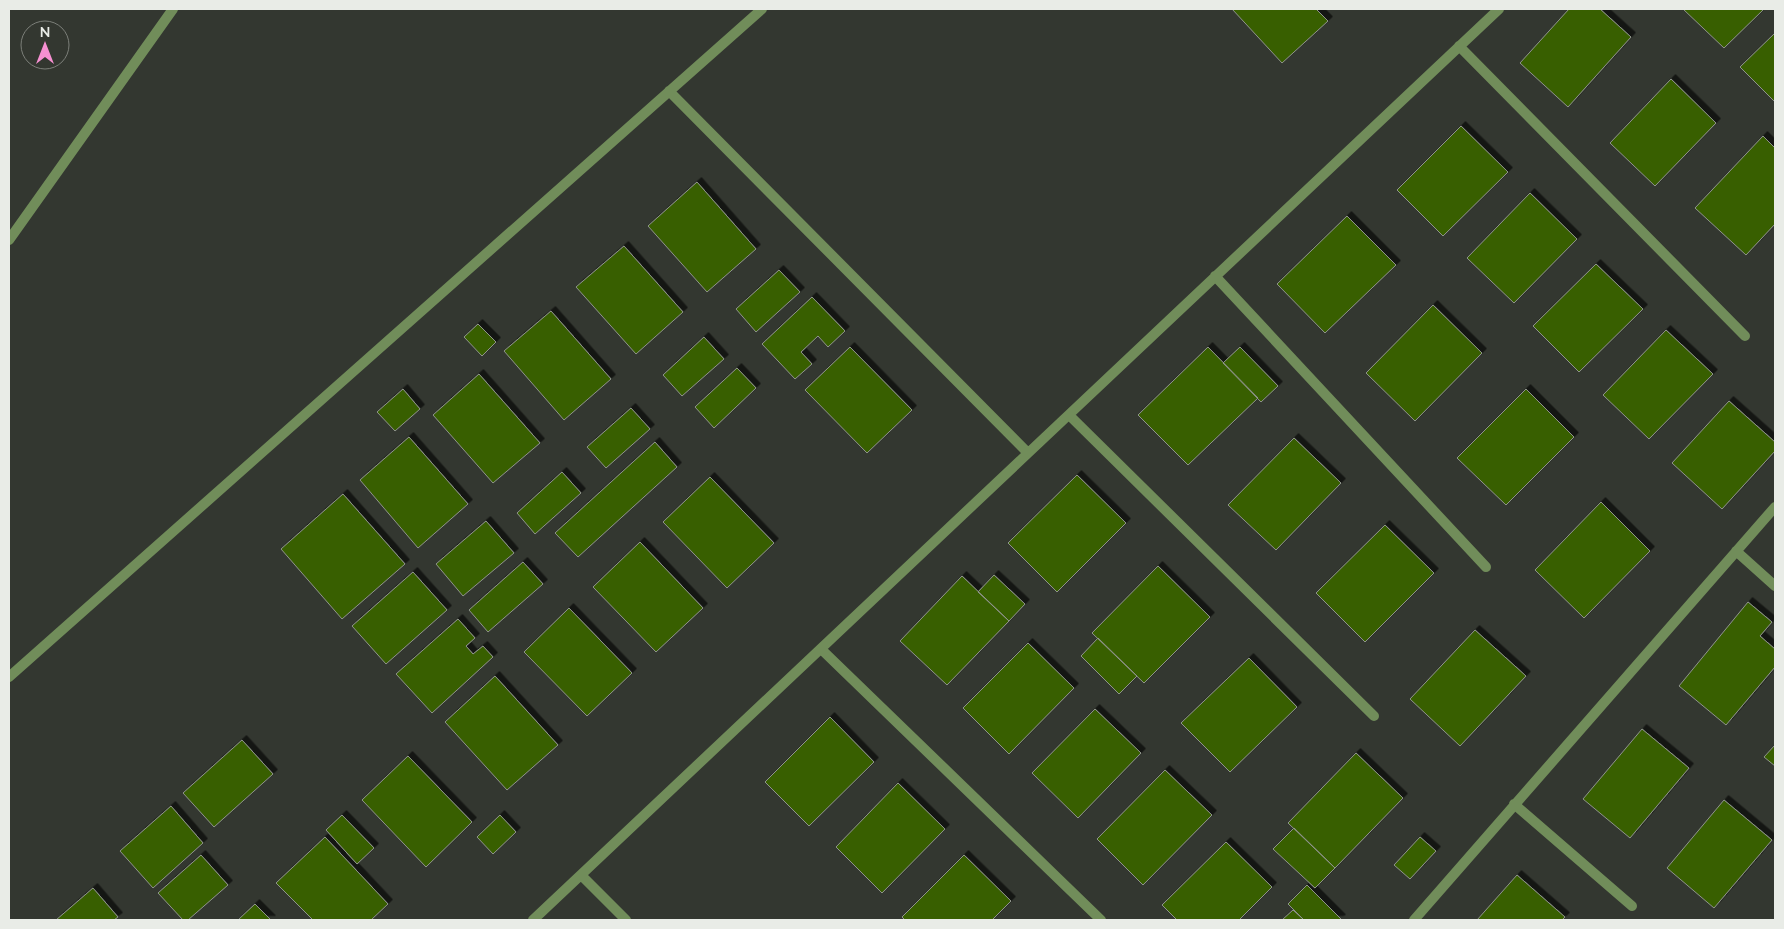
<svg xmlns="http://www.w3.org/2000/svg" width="1784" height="929" viewBox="0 0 1784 929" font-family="Mulish,sans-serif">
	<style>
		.building { fill: #395f05; stroke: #8f948b; filter: url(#shadow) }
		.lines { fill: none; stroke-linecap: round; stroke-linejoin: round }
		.service { stroke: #718d5a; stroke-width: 10 }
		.minor { stroke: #718d5a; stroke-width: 10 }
	</style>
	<defs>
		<filter id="shadow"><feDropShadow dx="4.5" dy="-4.5" stdDeviation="0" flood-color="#0009"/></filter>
	</defs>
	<rect width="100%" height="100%" fill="#333730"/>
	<path class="building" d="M 1232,9 L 1316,9 L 1328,21 L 1282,63 Z
		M 1569,9 L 1600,9 L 1631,37 L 1568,107 L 1520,63 Z
		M 1683,9 L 1764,9 L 1724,48 Z
		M 1775,33 L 1775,102 L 1740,67 Z
		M 1671,79 L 1716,123 L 1655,186 L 1610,143 Z
		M 1461,126 L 1508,172 L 1443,236 L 1397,190 Z
		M 1763,136 L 1775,148 L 1775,224 L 1746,255 L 1695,208 Z
		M 697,182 L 756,249 L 707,292 L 648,226 Z
		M 1530,193 L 1577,239 L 1514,303 L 1467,258 Z
		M 1347,216 L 1396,265 L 1325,333 L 1277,284 Z
		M 624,246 L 683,312 L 636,354 L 576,287 Z
		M 1596,264 L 1643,309 L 1579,372 L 1533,326 Z
		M 779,270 L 800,292 L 756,332 L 736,309 Z
		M 812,297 L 845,331 L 828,347 L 818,336 L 801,352 L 812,364 L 795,379 L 762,344 Z
		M 1433,305 L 1482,353 L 1415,421 L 1366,373 Z
		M 551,311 L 611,379 L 564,420 L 504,351 Z
		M 478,324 L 496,342 L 482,356 L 464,337 Z
		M 1666,330 L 1713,374 L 1649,439 L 1603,395 Z
		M 704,337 L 724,359 L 682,396 L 663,375 Z
		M 850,347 L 912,410 L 867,453 L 805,390 Z
		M 1208,347 L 1258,398 L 1188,465 L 1138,415 Z
		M 1240,347 L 1278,386 L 1261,402 L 1223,363 Z
		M 737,368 L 756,388 L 714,428 L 695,407 Z
		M 479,374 L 540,443 L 493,483 L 433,415 Z
		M 403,389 L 420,409 L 395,431 L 377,412 Z
		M 1526,389 L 1574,437 L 1506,505 L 1457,458 Z
		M 1729,401 L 1775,442 L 1775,451 L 1722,509 L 1672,463 Z
		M 631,408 L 650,429 L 606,468 L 587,447 Z
		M 409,437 L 468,504 L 418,548 L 360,480 Z
		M 1294,438 L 1341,483 L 1276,550 L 1228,505 Z
		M 655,442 L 677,467 L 578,557 L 555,533 Z
		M 562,472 L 581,493 L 535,534 L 517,513 Z
		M 1077,475 L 1126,523 L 1057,592 L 1008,543 Z
		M 710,477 L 774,543 L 727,588 L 663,522 Z
		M 343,494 L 405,564 L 342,619 L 281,549 Z
		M 1601,502 L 1650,551 L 1584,618 L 1535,570 Z
		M 486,521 L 514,553 L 463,596 L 436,564 Z
		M 1385,525 L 1434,573 L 1365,642 L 1316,593 Z
		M 640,542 L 703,608 L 656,652 L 593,587 Z
		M 523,562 L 543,584 L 488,632 L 469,610 Z
		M 1158,566 L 1210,617 L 1144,683 L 1092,633 Z
		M 413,572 L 447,610 L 386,664 L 352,626 Z
		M 994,575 L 1025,604 L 1009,621 L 978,592 Z
		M 962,576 L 1009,621 L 947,685 L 900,641 Z
		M 1748,602 L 1772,622 L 1760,636 L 1775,649 L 1775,667 L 1726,725 L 1679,686 Z
		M 569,608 L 632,673 L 587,716 L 524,652 Z
		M 458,619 L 475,638 L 466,646 L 473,654 L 483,646 L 493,657 L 432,713 L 396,674 Z
		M 1475,630 L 1526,676 L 1460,746 L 1410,699 Z
		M 1098,638 L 1137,676 L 1119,694 L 1081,656 Z
		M 1028,643 L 1074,688 L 1009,754 L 963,708 Z
		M 1249,658 L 1297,707 L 1230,772 L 1181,723 Z
		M 495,676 L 558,745 L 507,790 L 445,722 Z
		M 1095,709 L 1141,753 L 1078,818 L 1032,773 Z
		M 830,717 L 874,762 L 809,826 L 765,782 Z
		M 1642,729 L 1689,768 L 1630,838 L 1583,799 Z
		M 242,740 L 273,774 L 214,827 L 183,793 Z
		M 1775,745 L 1775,766 L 1764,757 Z
		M 1356,753 L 1403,798 L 1335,868 L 1288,823 Z
		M 408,756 L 472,822 L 426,867 L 362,800 Z
		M 1165,770 L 1212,815 L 1143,885 L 1097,839 Z
		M 898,783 L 945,829 L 882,893 L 836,847 Z
		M 1724,800 L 1772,840 L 1714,908 L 1667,868 Z
		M 171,806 L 203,843 L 153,888 L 120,851 Z
		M 342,815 L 374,848 L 357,864 L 326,830 Z
		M 500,815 L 516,832 L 493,854 L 477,837 Z
		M 1294,828 L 1335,868 L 1315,888 L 1273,849 Z
		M 325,837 L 388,904 L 371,920 L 313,920 L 276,883 Z
		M 1420,837 L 1436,851 L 1410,879 L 1394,865 Z
		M 1226,842 L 1272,887 L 1239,920 L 1177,920 L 1162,905 Z
		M 201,855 L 228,885 L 188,920 L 183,920 L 158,893 Z
		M 964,855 L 1011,901 L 992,920 L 905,920 L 902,917 Z
		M 1517,875 L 1565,917 L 1562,920 L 1477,920 Z
		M 1307,885 L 1341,919 L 1339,920 L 1304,920 L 1288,904 Z
		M 93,888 L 118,917 L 114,920 L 56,920 Z
		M 255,904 L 271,920 L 238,920 Z
		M 1293,910 L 1304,920 L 1282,920 Z"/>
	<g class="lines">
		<path class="service" d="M 1459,46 L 1745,336
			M 669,91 L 1028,453
			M 1215,276 L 1486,567
			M 1069,415 L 1374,716
			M 1736,551 L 1775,586
			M 821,649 L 1101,920
			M 9,677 L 762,9
			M 1514,804 L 1632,906
			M 581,875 L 626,920
			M 533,920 L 1499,9
			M 1414,920 L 1775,507"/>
		<path class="minor" d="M 9,240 L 173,9"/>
	</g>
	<rect width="1784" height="929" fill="none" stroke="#e9ece7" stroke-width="20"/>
	<g transform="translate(45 45)"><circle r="24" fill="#333730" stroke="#7c7f79"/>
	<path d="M0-4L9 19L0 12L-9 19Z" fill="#f690d1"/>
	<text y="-8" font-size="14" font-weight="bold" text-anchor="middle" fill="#e9ece7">N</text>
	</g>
</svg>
